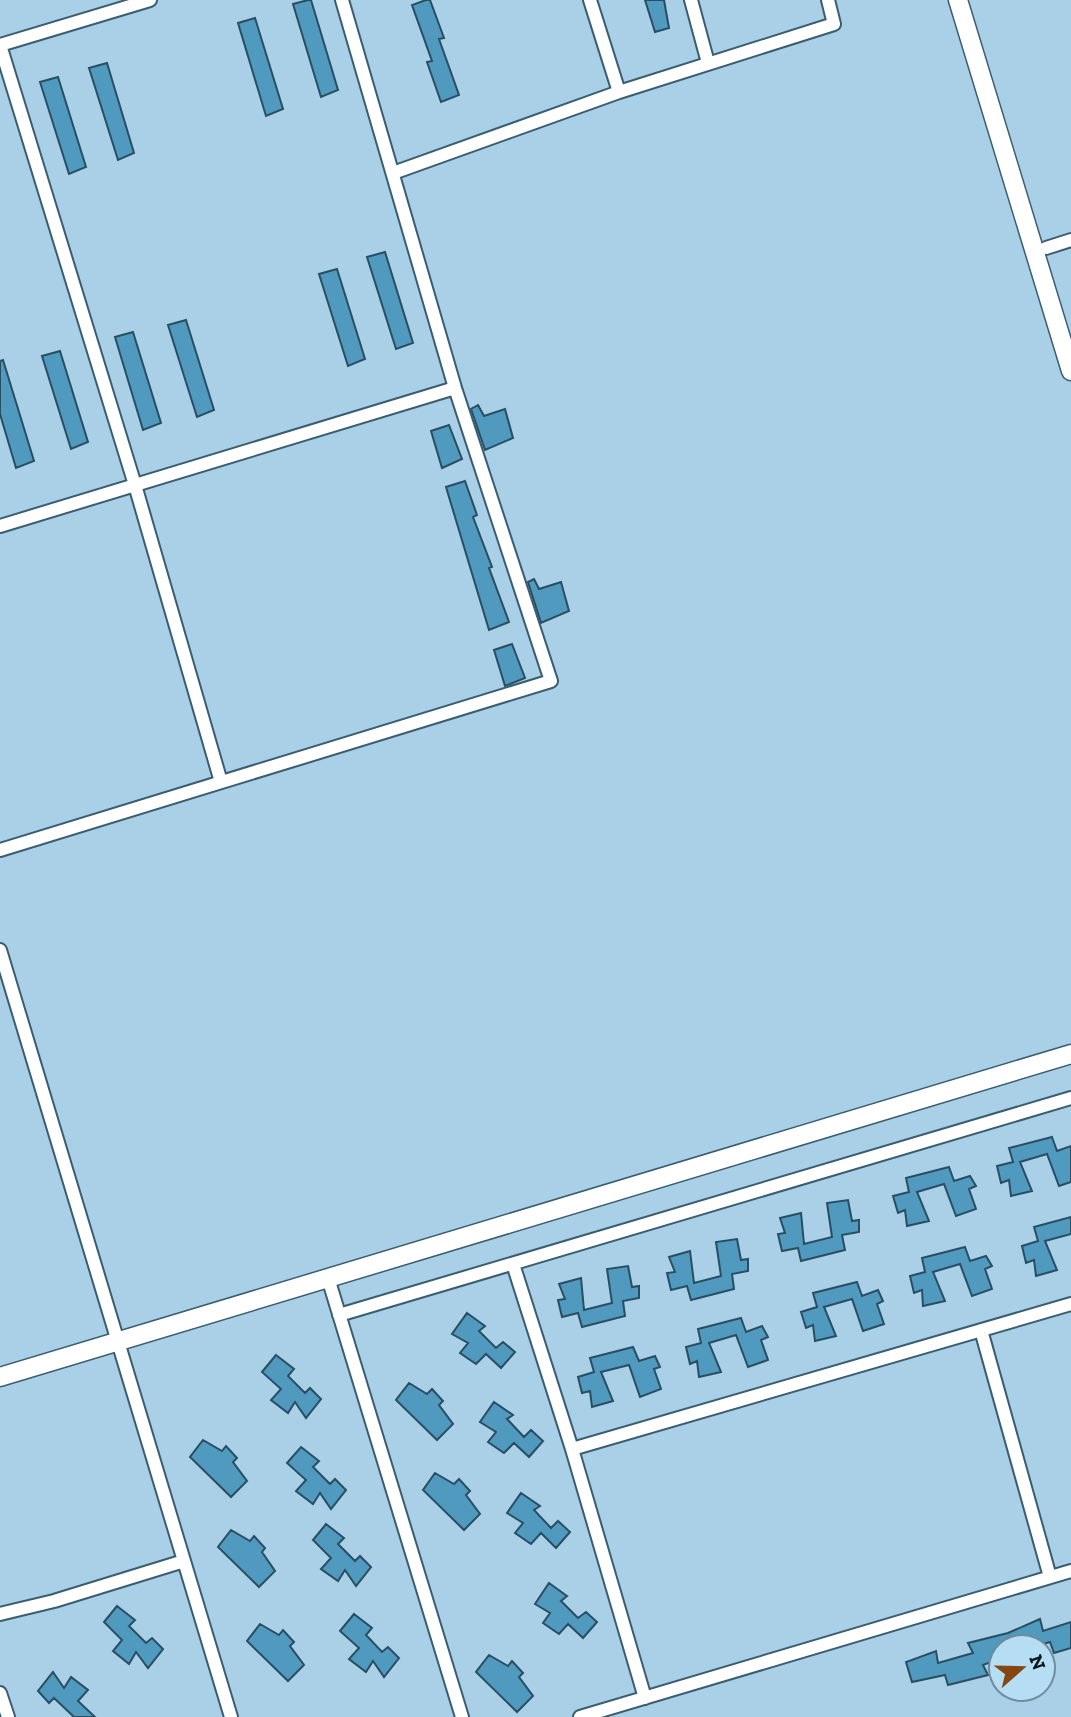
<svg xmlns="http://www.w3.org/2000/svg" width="1071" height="1717" viewBox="0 0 1071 1717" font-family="'Zilla Slab',serif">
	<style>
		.building { fill: #5099bf; stroke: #2a4e61; stroke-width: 2 }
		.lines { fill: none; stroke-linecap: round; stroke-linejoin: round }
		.street-casing { stroke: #395d71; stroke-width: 16 }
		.secondary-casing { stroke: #395d71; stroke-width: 21 }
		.street { stroke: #fff; stroke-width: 12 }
		.secondary { stroke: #fff; stroke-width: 18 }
	</style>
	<rect width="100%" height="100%" fill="#a9d0e7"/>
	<path class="building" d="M 308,0 L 311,0 L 338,90 L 321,97 L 293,4 Z
		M 426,0 L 430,0 L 444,38 L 439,39 L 459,95 L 441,102 L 427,62 L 432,61 L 412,5 Z
		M 645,0 L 664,0 L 669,28 L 655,32 Z
		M 255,18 L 283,109 L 266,116 L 238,23 Z
		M 107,63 L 134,153 L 118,160 L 89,68 Z
		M 58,77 L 86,167 L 69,174 L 40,82 Z
		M 385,252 L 413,343 L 396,349 L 367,257 Z
		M 337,269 L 365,359 L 348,366 L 319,274 Z
		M 186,320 L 214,410 L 197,417 L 168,325 Z
		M 133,332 L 161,423 L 143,430 L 115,337 Z
		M 60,351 L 88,442 L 71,449 L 42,356 Z
		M 3,360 L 34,461 L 16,468 L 0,414 L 0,361 Z
		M 478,405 L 484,416 L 505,409 L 513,438 L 485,450 L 471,409 Z
		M 449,425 L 462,459 L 442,468 L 431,431 Z
		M 465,481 L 477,515 L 473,517 L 492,567 L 489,568 L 509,622 L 489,630 L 446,487 Z
		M 534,579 L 539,589 L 561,582 L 569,611 L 541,623 L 528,582 Z
		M 512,644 L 525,678 L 505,686 L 494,650 Z
		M 1052,1137 L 1057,1151 L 1071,1146 L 1071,1182 L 1059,1186 L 1047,1154 L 1020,1162 L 1032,1191 L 1011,1196 L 1009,1180 L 1001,1183 L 997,1166 L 1013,1162 L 1009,1148 Z
		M 949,1167 L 954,1181 L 970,1176 L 976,1186 L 969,1189 L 976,1209 L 956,1216 L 944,1184 L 917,1192 L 929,1221 L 907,1226 L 905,1210 L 898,1213 L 893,1196 L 909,1192 L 906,1178 Z
		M 848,1200 L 852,1221 L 859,1220 L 859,1232 L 842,1235 L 845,1250 L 801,1261 L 798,1248 L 782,1251 L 778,1234 L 785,1233 L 780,1218 L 801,1213 L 804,1244 L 832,1237 L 827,1203 Z
		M 1071,1217 L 1071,1234 L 1045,1241 L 1057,1270 L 1036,1276 L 1034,1260 L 1026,1263 L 1022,1246 L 1038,1241 L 1034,1227 Z
		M 737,1239 L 741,1260 L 748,1259 L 748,1271 L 732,1274 L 734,1289 L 691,1300 L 687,1286 L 671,1290 L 667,1273 L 675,1272 L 669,1257 L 690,1251 L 694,1283 L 721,1276 L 716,1242 Z
		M 965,1247 L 970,1261 L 986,1256 L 992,1266 L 985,1269 L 992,1289 L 972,1296 L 960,1264 L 933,1272 L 945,1301 L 923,1306 L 922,1290 L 914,1293 L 910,1276 L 925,1272 L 922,1258 Z
		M 628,1266 L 632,1287 L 639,1286 L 639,1298 L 623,1301 L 625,1316 L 582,1327 L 578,1313 L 562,1317 L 558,1300 L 565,1299 L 559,1284 L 581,1278 L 584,1310 L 612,1303 L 607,1269 Z
		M 857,1282 L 862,1296 L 878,1290 L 883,1301 L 877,1304 L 884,1324 L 863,1331 L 852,1299 L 824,1307 L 836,1336 L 815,1341 L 813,1325 L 806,1328 L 801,1312 L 817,1307 L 813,1293 Z
		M 467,1313 L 485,1326 L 479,1331 L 496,1348 L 503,1342 L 515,1352 L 501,1368 L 486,1354 L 476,1364 L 460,1353 L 468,1343 L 452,1334 Z
		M 741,1318 L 746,1332 L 762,1326 L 768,1337 L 761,1340 L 768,1360 L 748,1367 L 736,1335 L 709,1343 L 721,1372 L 699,1377 L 697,1361 L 690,1364 L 686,1347 L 701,1343 L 698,1329 Z
		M 633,1347 L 639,1361 L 655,1356 L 660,1367 L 654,1369 L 661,1389 L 640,1397 L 629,1365 L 601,1372 L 613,1401 L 592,1407 L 590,1391 L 582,1393 L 578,1377 L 594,1372 L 590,1358 Z
		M 276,1355 L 294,1369 L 288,1376 L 305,1393 L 310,1388 L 321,1399 L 306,1418 L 295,1402 L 288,1413 L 271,1400 L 281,1389 L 262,1372 Z
		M 409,1383 L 427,1394 L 432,1389 L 443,1401 L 439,1405 L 453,1424 L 437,1440 L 396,1400 Z
		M 494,1402 L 513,1415 L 507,1419 L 524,1437 L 531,1430 L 543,1441 L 529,1457 L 514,1443 L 504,1453 L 488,1442 L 496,1432 L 480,1422 Z
		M 203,1440 L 222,1451 L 226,1446 L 237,1458 L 233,1462 L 247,1481 L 231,1497 L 190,1457 Z
		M 301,1447 L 319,1461 L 313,1467 L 330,1484 L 335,1479 L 346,1490 L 331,1509 L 320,1493 L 313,1504 L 296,1491 L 306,1480 L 287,1463 Z
		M 435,1473 L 454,1484 L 459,1479 L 470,1491 L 466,1495 L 480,1514 L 464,1530 L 423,1490 Z
		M 521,1493 L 540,1506 L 534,1510 L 551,1528 L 558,1521 L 570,1532 L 556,1548 L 541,1533 L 531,1544 L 515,1533 L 523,1523 L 507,1513 Z
		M 326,1524 L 344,1538 L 338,1544 L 355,1561 L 360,1556 L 371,1567 L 356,1586 L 345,1570 L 338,1581 L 321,1569 L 331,1558 L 313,1540 Z
		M 231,1530 L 250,1541 L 254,1536 L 265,1548 L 262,1552 L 275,1571 L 259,1587 L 218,1547 Z
		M 549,1583 L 567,1596 L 561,1601 L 578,1618 L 586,1612 L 597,1622 L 583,1638 L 568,1624 L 559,1634 L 543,1623 L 550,1613 L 535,1604 Z
		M 117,1606 L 135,1620 L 129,1626 L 146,1643 L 152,1638 L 163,1649 L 148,1668 L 136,1652 L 129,1664 L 113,1651 L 122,1640 L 104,1622 Z
		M 354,1614 L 372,1628 L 366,1635 L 382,1652 L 388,1647 L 399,1658 L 384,1677 L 373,1661 L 366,1672 L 349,1659 L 359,1648 L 340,1631 Z
		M 1040,1619 L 1043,1631 L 1071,1622 L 1071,1648 L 1054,1653 L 1050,1642 L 1033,1647 L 1001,1647 L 1001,1658 L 983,1665 L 988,1675 L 948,1685 L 945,1675 L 912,1682 L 906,1662 L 936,1651 L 938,1663 L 973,1653 L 968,1643 L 1008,1633 Z
		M 260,1624 L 279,1635 L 283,1630 L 294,1642 L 290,1646 L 304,1665 L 288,1681 L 247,1641 Z
		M 489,1655 L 508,1666 L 512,1661 L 523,1673 L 519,1677 L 533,1696 L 517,1712 L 476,1672 Z
		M 53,1672 L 64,1688 L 71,1677 L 88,1690 L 78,1701 L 95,1717 L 74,1717 L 54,1698 L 49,1703 L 38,1691 Z"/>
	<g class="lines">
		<defs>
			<path id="street" d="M 590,0 L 619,92
				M 691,0 L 708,63
				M 0,45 L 135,485 L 221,782
				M 0,45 L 150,0
				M 393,173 L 619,92 L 834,24 L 828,0
				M 1046,248 L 1071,240
				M 0,526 L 455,388
				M 0,850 L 551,681 L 455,388 L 342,0
				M 0,950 L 231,1717
				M 513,1264 L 572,1449 L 645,1698
				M 328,1278 L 462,1717
				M 339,1315 L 1071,1098
				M 981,1330 L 1050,1577
				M 572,1449 L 1071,1304
				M 0,1614 L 54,1601 L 184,1561
				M 0,1693 L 8,1717
				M 580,1717 L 1071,1571"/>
			<path id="secondary" d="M 958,0 L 1071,371
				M 0,1377 L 1071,1054"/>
		</defs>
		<use href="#street" class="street-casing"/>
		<use href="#secondary" class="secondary-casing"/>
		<use href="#street" class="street"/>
		<use href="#secondary" class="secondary"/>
	</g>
	<g transform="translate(1022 1668) rotate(70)"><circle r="33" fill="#b5ddf4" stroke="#6f8c9d" stroke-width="2"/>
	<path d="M0-5L12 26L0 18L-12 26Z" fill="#874611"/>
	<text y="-10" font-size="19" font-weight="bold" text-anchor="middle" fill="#05131b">N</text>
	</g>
</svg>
